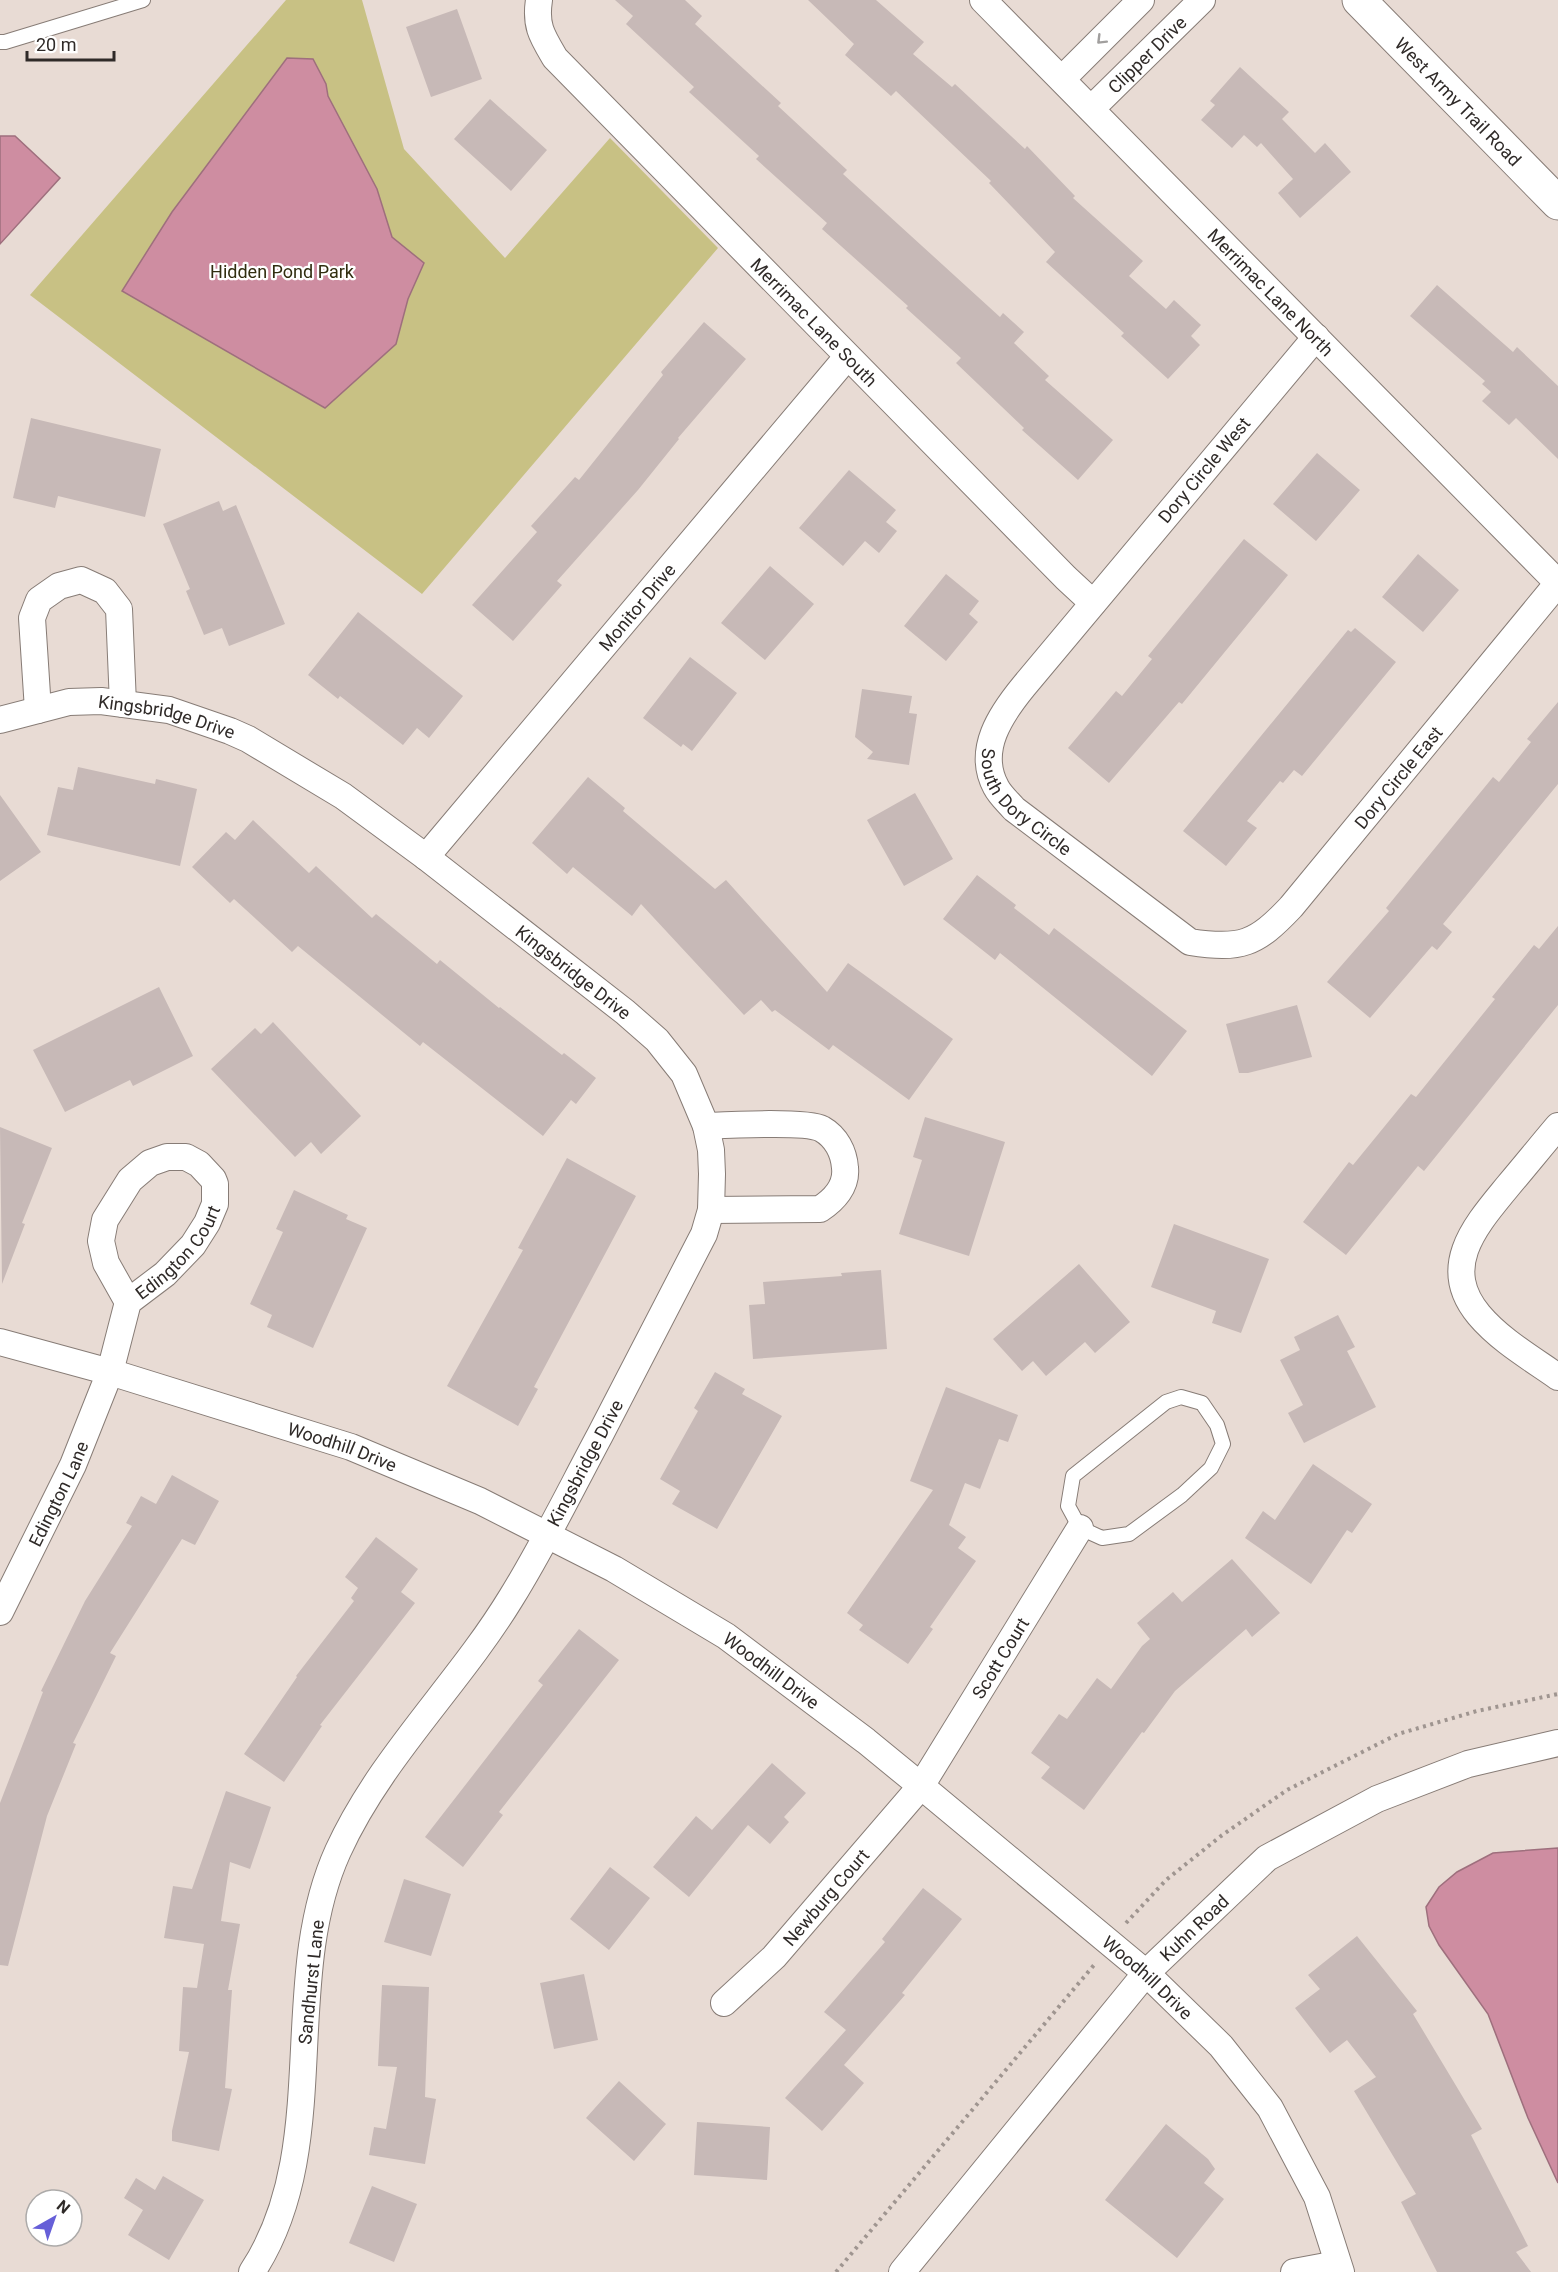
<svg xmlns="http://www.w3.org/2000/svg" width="1558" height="2272" viewBox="0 0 1558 2272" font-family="Roboto,sans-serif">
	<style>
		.green { fill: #c8c184 }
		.water { fill: #ce8da1; stroke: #9e6f7d; stroke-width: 1.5 }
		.building { fill: #c7b9b7 }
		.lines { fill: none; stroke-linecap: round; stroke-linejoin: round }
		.service-casing { stroke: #877c76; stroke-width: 16 }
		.minor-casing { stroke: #877c76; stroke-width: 28 }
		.secondary-casing { stroke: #877c76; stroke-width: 35 }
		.path { stroke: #9f9590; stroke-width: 4; stroke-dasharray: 3 4.5; stroke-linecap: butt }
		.service { stroke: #fff; stroke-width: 14 }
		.minor { stroke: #fff; stroke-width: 26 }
		.secondary { stroke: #fff; stroke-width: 33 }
		.oneway { stroke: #a19f9e }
		.labels { text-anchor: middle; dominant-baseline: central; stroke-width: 4.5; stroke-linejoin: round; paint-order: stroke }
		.street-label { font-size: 18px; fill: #2f2a28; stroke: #fff }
		.park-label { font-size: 18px; fill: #312d10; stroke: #fff }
	</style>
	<rect width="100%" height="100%" fill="#e8dbd4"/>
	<path class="green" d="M 286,0 L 362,0 L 404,149 L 505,258 L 610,138 L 718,248 L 422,594 L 30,295 Z"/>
	<path class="water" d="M 287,58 L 313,59 L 326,84 L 328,96 L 377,189 L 392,237 L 424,263 L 408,299 L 396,344 L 325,408 L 122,291 L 172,212 Z
		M 0,136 L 15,136 L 60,178 L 0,244 Z
		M 1558,1848 L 1558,2183 L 1528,2118 L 1488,2014 L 1439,1945 L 1429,1926 L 1426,1907 L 1439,1887 L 1457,1872 L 1493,1853 Z"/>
	<path class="building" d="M 615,0 L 685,0 L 702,16 L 695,24 L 781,103 L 778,106 L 847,170 L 843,174 L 1000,317 L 1003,313 L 1024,332 L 1014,343 L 1049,376 L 1045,380 L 1113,440 L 1078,480 L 1022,430 L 1024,428 L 956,363 L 961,358 L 906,308 L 908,306 L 822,229 L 827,223 L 756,159 L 759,156 L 689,92 L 694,87 L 626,24 L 633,16 Z
		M 808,0 L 876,0 L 924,42 L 913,54 L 952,87 L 955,84 L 1025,149 L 1027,146 L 1075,196 L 1073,198 L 1143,261 L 1129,276 L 1166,309 L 1174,300 L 1201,325 L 1191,336 L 1200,345 L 1168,379 L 1121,336 L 1124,333 L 1046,262 L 1055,252 L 989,183 L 991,181 L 896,91 L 891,96 L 845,55 L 854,44 Z
		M 457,9 L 482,79 L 431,97 L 406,27 Z
		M 1240,67 L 1289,112 L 1282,119 L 1315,153 L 1325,143 L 1351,172 L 1300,218 L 1278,193 L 1293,179 L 1261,143 L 1257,147 L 1244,135 L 1232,148 L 1201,120 L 1215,105 L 1210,101 Z
		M 490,99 L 547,150 L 511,191 L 454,139 Z
		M 1437,285 L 1513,352 L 1517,347 L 1558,386 L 1558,459 L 1516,418 L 1509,425 L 1482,401 L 1491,392 L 1482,384 L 1485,381 L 1410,316 Z
		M 704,322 L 746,359 L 678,438 L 679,439 L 638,490 L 557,581 L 562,585 L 513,641 L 472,605 L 537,532 L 531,526 L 575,477 L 579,480 L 663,375 L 661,372 Z
		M 31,418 L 161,449 L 145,517 L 58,496 L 55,508 L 13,498 Z
		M 1317,453 L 1360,490 L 1316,541 L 1273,504 Z
		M 849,470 L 896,510 L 886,522 L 897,531 L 879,553 L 865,541 L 843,566 L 799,528 Z
		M 219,501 L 223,511 L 236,505 L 285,624 L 229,646 L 222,628 L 204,635 L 186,591 L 190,589 L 163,524 Z
		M 1244,539 L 1288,575 L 1182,704 L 1179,702 L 1109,783 L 1068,748 L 1116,691 L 1122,696 L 1152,659 L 1148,656 Z
		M 1418,554 L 1459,590 L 1423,632 L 1382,597 Z
		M 770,566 L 814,604 L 765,660 L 721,623 Z
		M 946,574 L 979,601 L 969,614 L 978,622 L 946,661 L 904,626 Z
		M 358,612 L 463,696 L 429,738 L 417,728 L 403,745 L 340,696 L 338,699 L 308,675 Z
		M 1355,628 L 1396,662 L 1302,776 L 1294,770 L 1283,783 L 1280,781 L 1247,821 L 1257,828 L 1226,866 L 1183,831 L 1348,630 L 1351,632 Z
		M 690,657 L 737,693 L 692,751 L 683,744 L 681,747 L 643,718 Z
		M 862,689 L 912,696 L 909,713 L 917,714 L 909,765 L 867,759 L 873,752 L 855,737 Z
		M 1558,702 L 1558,784 L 1443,924 L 1452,932 L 1437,950 L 1432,946 L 1370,1018 L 1327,982 L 1389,911 L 1386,908 L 1493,777 L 1499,782 L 1531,742 L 1527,739 Z
		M 78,767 L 155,784 L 156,779 L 197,789 L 180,866 L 47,835 L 58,787 L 73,790 Z
		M 588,777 L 625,808 L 623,811 L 715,889 L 726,880 L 827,992 L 848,963 L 953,1039 L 909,1100 L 833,1045 L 829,1050 L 775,1010 L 772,1012 L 761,1000 L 744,1015 L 641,904 L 632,916 L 573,867 L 567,874 L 532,843 Z
		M 915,793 L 953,859 L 904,886 L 867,820 Z
		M 0,795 L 41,852 L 0,881 Z
		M 253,820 L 309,873 L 316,866 L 372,918 L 376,914 L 437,964 L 440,960 L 499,1008 L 500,1007 L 562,1055 L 564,1053 L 596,1078 L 576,1104 L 571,1100 L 543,1136 L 423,1042 L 420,1046 L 298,946 L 292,952 L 234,899 L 230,903 L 192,867 L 226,832 L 235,840 Z
		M 977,875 L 1016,905 L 1014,908 L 1049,935 L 1054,928 L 1187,1031 L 1152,1076 L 1000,953 L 995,960 L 943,919 Z
		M 1558,926 L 1558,1005 L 1424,1171 L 1418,1166 L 1346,1255 L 1303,1222 L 1349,1162 L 1353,1165 L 1411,1094 L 1416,1097 L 1495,999 L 1492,997 L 1534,945 L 1539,949 Z
		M 159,987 L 193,1056 L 133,1086 L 130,1080 L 65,1112 L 33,1050 Z
		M 1297,1005 L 1312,1057 L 1248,1073 L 1239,1073 L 1226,1024 Z
		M 273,1022 L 361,1116 L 321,1154 L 311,1142 L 295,1157 L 211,1069 L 255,1028 L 261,1034 Z
		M 925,1117 L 1005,1142 L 969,1256 L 899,1234 L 922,1160 L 913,1157 Z
		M 0,1127 L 52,1148 L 22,1223 L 25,1224 L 2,1284 Z
		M 567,1158 L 636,1196 L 534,1387 L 538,1389 L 518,1426 L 447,1386 L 523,1250 L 518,1248 Z
		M 294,1190 L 348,1215 L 346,1219 L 367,1228 L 313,1348 L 267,1327 L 272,1315 L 250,1304 L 283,1232 L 276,1229 Z
		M 1174,1224 L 1269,1259 L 1241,1333 L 1212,1323 L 1216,1311 L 1151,1287 Z
		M 1079,1264 L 1130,1322 L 1095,1353 L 1085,1342 L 1046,1376 L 1033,1361 L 1022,1371 L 993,1339 Z
		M 881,1270 L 887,1349 L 753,1359 L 749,1305 L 765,1304 L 763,1282 L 842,1276 L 841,1273 Z
		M 1338,1315 L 1355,1347 L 1347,1351 L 1376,1407 L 1304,1443 L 1288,1413 L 1303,1405 L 1280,1360 L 1300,1350 L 1294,1337 Z
		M 715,1372 L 745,1389 L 742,1394 L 782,1416 L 717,1529 L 672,1504 L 680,1491 L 660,1479 L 698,1411 L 694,1408 Z
		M 946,1387 L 1018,1415 L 1008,1442 L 999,1439 L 980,1489 L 965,1483 L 949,1525 L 966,1537 L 958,1548 L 976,1561 L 930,1627 L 933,1629 L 908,1664 L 859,1630 L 863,1625 L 847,1613 L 933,1490 L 910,1481 Z
		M 1313,1464 L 1372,1504 L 1352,1533 L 1347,1530 L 1311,1584 L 1245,1538 L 1263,1511 L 1275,1520 Z
		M 172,1475 L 219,1501 L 195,1545 L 182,1539 L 110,1653 L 116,1656 L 73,1743 L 76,1744 L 47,1816 L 8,1966 L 0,1965 L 0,1803 L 43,1692 L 41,1691 L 85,1601 L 132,1526 L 126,1523 L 141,1496 L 156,1504 Z
		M 376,1537 L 418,1569 L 401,1592 L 415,1603 L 320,1725 L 322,1726 L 284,1782 L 244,1754 L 297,1677 L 296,1676 L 354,1601 L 351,1598 L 358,1588 L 345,1577 Z
		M 1232,1559 L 1280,1613 L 1252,1637 L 1246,1629 L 1175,1691 L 1144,1733 L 1142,1732 L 1084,1810 L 1041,1778 L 1050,1767 L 1031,1753 L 1059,1714 L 1067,1719 L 1097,1678 L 1111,1689 L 1142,1646 L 1150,1639 L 1137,1623 L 1173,1592 L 1182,1602 Z
		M 579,1629 L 619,1660 L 499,1812 L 503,1815 L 463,1867 L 425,1837 L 543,1685 L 538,1681 Z
		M 772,1763 L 806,1793 L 784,1817 L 789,1822 L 770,1844 L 748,1825 L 689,1897 L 653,1867 L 696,1816 L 712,1830 Z
		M 226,1791 L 271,1807 L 250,1869 L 230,1862 L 221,1921 L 240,1924 L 228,1990 L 232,1990 L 225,2088 L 232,2089 L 219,2151 L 172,2141 L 172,2131 L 189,2052 L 179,2051 L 183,1987 L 197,1988 L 204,1944 L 164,1938 L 173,1886 L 192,1889 Z
		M 610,1867 L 650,1898 L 609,1950 L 570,1919 Z
		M 404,1879 L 451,1894 L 431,1956 L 384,1942 Z
		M 923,1888 L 962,1919 L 902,1993 L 905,1995 L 844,2065 L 864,2083 L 822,2131 L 785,2098 L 846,2030 L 824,2012 L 885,1942 L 882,1939 Z
		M 1357,1936 L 1417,2011 L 1413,2014 L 1482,2129 L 1471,2135 L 1528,2246 L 1516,2252 L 1531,2272 L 1437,2272 L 1401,2202 L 1416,2194 L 1354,2091 L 1376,2077 L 1347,2040 L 1330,2053 L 1295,2008 L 1320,1989 L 1308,1975 Z
		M 584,1974 L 598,2040 L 554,2049 L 540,1983 Z
		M 382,1985 L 429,1987 L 425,2097 L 436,2099 L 425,2164 L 369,2155 L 374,2127 L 386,2129 L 397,2067 L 378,2066 Z
		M 619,2081 L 666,2124 L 634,2161 L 586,2118 Z
		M 697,2122 L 770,2127 L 767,2180 L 694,2175 Z
		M 1166,2124 L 1208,2159 L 1215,2169 L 1204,2183 L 1224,2199 L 1177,2258 L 1105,2200 Z
		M 163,2176 L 204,2200 L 169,2260 L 128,2235 L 143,2210 L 124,2198 L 136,2178 L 155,2190 Z
		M 372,2186 L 417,2204 L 394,2262 L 349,2243 Z"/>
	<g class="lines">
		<defs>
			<path id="service" d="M 0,42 L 5,42 L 143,0
				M 1181,1397 L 1202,1403 L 1217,1425 L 1223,1444 L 1211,1468 L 1182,1495 L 1129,1534 L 1102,1538 L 1080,1528 L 1068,1506 L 1073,1476 L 1166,1402 Z"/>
			<g id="minor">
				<path id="s1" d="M 539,0 C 535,26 542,36 555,58 L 1066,578 L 1093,603"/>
				<path id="s2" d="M 983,0 L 1558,583"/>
				<path d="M 1062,79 L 1141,0"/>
				<path id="s3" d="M 1091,109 L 1202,0"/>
				<path id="s4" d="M 1316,337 L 1024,686 C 1001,714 976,750 996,787 C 1000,795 1008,802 1014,809 L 1190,942 C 1241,950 1256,944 1291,907 L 1558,583"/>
				<path d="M 38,710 L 32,618 L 39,600 L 59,586 L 81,580 L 105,591 L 119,609 L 123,704"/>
				<path id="s5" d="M 0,720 L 69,702 L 101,701 L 169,710 L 230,731 L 248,739 L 343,796 L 426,857 L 625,1012 L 657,1040 L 684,1074 L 706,1126 L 711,1150 L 712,1174 L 711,1210 L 704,1234 C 670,1301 635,1368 600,1435 C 571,1489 544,1545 511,1598 C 458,1685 381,1757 338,1851 C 278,1983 334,2148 252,2272"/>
				<path id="s6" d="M 426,857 L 847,357"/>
				<path d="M 706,1126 C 728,1125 807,1121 822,1129 C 836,1137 844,1152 845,1168 C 847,1186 834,1200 820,1209 L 711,1210"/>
				<path d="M 1558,1126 C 1541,1146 1525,1166 1508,1186 C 1477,1224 1438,1266 1479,1315 C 1500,1340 1531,1358 1558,1377"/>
				<path id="s7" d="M 0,1342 L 110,1372 L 351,1447 L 480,1501 L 614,1569 L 726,1636 L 866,1741 L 921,1786 L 1146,1973 L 1221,2046 L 1270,2108 L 1317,2197 L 1341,2272"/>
				<path id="s8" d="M 0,1612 L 73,1465 L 110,1372 L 128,1302 L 165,1274 L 193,1245 L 207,1223 L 215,1204 L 215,1184 L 213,1179 L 199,1164 L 186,1157 L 167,1157 L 150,1163 L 130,1180 L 105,1220 L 101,1241 L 106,1263 L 128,1302"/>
				<path id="s9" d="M 724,2003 L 774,1957 L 921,1786 L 1080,1528"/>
				<path id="s10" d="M 902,2272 L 1146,1973 L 1267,1858 L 1377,1799 L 1468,1764 L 1558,1743"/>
				<path d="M 1294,2272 L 1337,2264"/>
			</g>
			<g id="secondary">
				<path id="s11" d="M 1359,0 L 1558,203"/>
			</g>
		</defs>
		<use href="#service" class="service-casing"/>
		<use href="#minor" class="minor-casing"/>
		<use href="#secondary" class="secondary-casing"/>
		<path class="path" d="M 1126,1923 L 1166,1880 L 1221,1836 L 1287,1790 L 1398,1734 L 1477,1711 L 1558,1694
			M 836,2272 L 1094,1965"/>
		<use href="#service" class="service"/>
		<use href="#minor" class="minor"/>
		<use href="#secondary" class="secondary"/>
	</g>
	<defs><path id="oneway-chevron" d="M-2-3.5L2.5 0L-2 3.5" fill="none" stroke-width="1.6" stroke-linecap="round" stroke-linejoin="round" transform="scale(1.5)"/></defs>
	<use class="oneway" href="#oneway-chevron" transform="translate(1101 40) rotate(135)"/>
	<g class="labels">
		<g class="street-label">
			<text stroke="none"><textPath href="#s3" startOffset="78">Clipper Drive</textPath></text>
			<text stroke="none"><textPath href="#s11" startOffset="142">West Army Trail Road</textPath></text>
			<text stroke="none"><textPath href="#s2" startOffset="410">Merrimac Lane North</textPath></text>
			<text stroke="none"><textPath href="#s1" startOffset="432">Merrimac Lane South</textPath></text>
			<text transform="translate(1204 470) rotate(-50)">Dory Circle West</text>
			<text stroke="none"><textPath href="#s6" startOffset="327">Monitor Drive</textPath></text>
			<text stroke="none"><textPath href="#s5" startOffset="171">Kingsbridge Drive</textPath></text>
			<text stroke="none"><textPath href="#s4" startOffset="1098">Dory Circle East</textPath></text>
			<text stroke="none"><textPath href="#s4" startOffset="596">South Dory Circle</textPath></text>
			<text stroke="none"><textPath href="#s5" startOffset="657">Kingsbridge Drive</textPath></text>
			<text stroke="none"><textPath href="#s8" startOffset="408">Edington Court</textPath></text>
			<text stroke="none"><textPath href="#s7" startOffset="358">Woodhill Drive</textPath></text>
			<text transform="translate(585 1463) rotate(-62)">Kingsbridge Drive</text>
			<text stroke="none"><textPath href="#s8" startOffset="132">Edington Lane</textPath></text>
			<text stroke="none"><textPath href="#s9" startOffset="444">Scott Court</textPath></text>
			<text stroke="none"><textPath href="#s7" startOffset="844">Woodhill Drive</textPath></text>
			<text stroke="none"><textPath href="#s9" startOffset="147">Newburg Court</textPath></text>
			<text stroke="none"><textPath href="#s10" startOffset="452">Kuhn Road</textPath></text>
			<text stroke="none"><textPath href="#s7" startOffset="1330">Woodhill Drive</textPath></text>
			<text transform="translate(311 1982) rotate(-84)">Sandhurst Lane</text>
		</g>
		<g class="park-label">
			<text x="282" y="271">Hidden Pond Park</text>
		</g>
	</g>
	<g transform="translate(54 2218) rotate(40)"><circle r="28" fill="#ffffff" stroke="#acaaa9" stroke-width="1.5"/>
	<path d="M0-4.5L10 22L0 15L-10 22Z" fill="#665fd8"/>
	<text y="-9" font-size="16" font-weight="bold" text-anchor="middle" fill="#2f2a28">N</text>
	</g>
	<path d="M27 51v9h87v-9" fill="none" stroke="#2f2a28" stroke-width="3"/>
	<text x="36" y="51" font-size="18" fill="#2f2a28" stroke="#ffffff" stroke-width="4.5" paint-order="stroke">20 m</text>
</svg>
